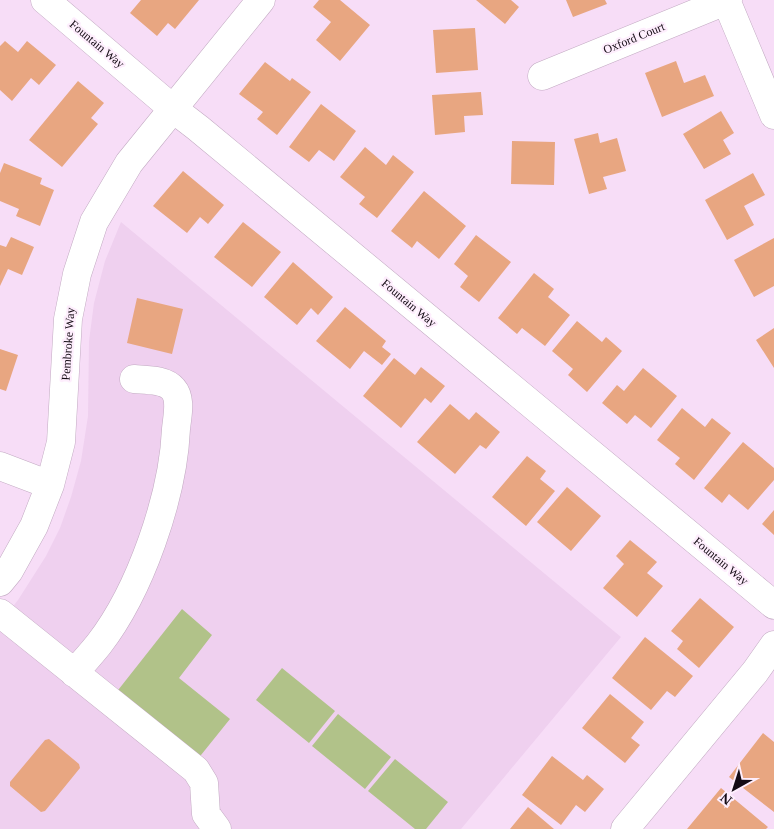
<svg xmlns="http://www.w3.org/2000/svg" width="774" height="829" viewBox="0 0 774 829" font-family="'Times New Roman',serif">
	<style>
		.built { fill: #efd0ef }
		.green { fill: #b1c289 }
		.building { fill: #e8a681 }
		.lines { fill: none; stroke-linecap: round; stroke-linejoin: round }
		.minor-casing { stroke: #c2aac2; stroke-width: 29 }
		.minor { stroke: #fff; stroke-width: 28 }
		.labels { text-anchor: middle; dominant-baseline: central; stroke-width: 4.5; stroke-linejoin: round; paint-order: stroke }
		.street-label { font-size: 12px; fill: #140b14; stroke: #feeefd }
	</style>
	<rect width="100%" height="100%" fill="#f7ddf7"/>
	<path class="built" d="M 121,222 L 621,637 L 461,829 L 0,829 L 0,623 L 18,600 L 46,556 L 60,528 L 71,497 L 81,461 L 88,416 L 89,341 L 94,303 L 105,261 Z"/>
	<path class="green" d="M 182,609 L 212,635 L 179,678 L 230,719 L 197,760 L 115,694 Z
		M 282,668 L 335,711 L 309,743 L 256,700 Z
		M 338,714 L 391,757 L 365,789 L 312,746 Z
		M 395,759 L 448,802 L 426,829 L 415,829 L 368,791 Z"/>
	<path class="building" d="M 141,0 L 199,0 L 175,29 L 168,23 L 157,36 L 130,13 Z
		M 319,0 L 340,0 L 370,25 L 340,61 L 316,40 L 331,22 L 313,7 Z
		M 476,0 L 511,0 L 519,7 L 505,24 Z
		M 566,0 L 605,0 L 607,4 L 573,17 Z
		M 475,28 L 478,70 L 436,73 L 433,30 Z
		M 5,41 L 18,52 L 27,41 L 56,65 L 39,85 L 31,78 L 12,101 L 0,90 L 0,46 Z
		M 676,61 L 684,83 L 705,75 L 714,96 L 662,117 L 645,73 Z
		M 265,62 L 290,81 L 292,78 L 311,92 L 277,135 L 257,119 L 263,112 L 239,94 Z
		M 78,81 L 104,103 L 91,118 L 98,124 L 62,167 L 29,140 Z
		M 481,92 L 483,115 L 464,116 L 465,132 L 435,135 L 432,95 Z
		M 321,104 L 356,131 L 334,161 L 319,150 L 309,162 L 289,147 Z
		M 721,111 L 734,133 L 723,140 L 731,154 L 704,169 L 683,134 Z
		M 598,133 L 600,143 L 617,138 L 626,171 L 603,177 L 607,189 L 589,194 L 574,139 Z
		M 512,141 L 555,142 L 554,185 L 511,184 Z
		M 365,147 L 386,165 L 393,155 L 414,172 L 377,218 L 359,204 L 365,197 L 340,177 Z
		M 4,163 L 42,178 L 40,184 L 54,190 L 40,226 L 16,216 L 19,209 L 0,201 L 0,173 Z
		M 183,171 L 224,205 L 208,224 L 200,217 L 187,233 L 153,206 Z
		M 753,173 L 765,195 L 744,206 L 754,225 L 727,240 L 705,200 Z
		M 424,191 L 466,226 L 439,259 L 417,241 L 412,248 L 391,231 Z
		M 243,222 L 281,252 L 252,287 L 214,257 Z
		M 476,235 L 511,262 L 479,302 L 460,287 L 468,276 L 454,264 Z
		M 11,237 L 34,247 L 22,275 L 8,269 L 0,286 L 0,245 L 6,247 Z
		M 774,238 L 774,286 L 754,297 L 734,260 Z
		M 293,262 L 333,297 L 318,315 L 311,308 L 297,325 L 264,297 Z
		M 534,273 L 554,289 L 548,297 L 570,315 L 545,346 L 522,328 L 517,334 L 498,318 Z
		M 137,298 L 183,309 L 172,354 L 127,343 Z
		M 345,307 L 386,341 L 382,347 L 391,354 L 382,365 L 364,351 L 350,369 L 316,341 Z
		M 577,321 L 602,342 L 606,337 L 622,351 L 587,392 L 568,375 L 573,369 L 552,351 Z
		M 774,328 L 774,368 L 756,340 Z
		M 0,349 L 18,355 L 6,391 L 0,389 Z
		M 394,358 L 415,375 L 421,367 L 445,386 L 431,403 L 425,398 L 401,428 L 363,396 Z
		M 643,368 L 677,396 L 651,428 L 635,415 L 627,424 L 602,403 L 617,385 L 624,391 Z
		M 450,404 L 469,420 L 476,412 L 500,432 L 486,449 L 480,445 L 455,474 L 417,442 Z
		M 682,408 L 705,427 L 712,418 L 731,433 L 694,480 L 675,464 L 680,458 L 657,440 Z
		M 743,442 L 774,468 L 774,480 L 748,510 L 729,494 L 722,503 L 704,488 Z
		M 527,456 L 546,471 L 540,479 L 555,491 L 526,526 L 492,497 Z
		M 567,487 L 601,516 L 571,551 L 537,522 Z
		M 774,510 L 774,535 L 762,524 Z
		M 630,540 L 657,562 L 647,573 L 663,586 L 637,617 L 603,588 L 624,564 L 616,556 Z
		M 700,598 L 734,627 L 699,668 L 677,649 L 683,641 L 671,631 Z
		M 645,637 L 693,676 L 675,697 L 667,691 L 651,710 L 612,678 Z
		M 610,694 L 644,722 L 631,738 L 640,745 L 625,763 L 582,728 Z
		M 763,733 L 774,742 L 774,812 L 729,777 Z
		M 49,739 L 79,764 L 80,768 L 45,811 L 41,812 L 10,786 L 10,782 L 45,740 Z
		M 552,756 L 583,780 L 587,775 L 604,789 L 585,812 L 576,805 L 561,825 L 522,795 Z
		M 721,788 L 768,827 L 766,829 L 687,829 Z
		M 528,807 L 554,829 L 510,829 Z"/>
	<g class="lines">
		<defs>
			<path id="minor" d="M 45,0 L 172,108 L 198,128 L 774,605
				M 726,0 L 774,115
				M 542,76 L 728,0
				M 0,466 L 50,485
				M 0,582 L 9,571 L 34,526 L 50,485 L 61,442 L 68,319 L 77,274 L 94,222 L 129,163 L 261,0
				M 0,613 L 196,770 L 204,783 L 206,814 L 217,829
				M 74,673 C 82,664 91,654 99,644 C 140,591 173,497 176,429 C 177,417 182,399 173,389 C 165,379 146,380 134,379
				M 625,829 L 755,672 L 774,645"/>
		</defs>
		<use href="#minor" class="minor-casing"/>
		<use href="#minor" class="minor"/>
	</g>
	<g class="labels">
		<g class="street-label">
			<text transform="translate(634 38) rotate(-22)">Oxford Court</text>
			<text transform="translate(97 44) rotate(40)">Fountain Way</text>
			<text transform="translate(409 303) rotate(40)">Fountain Way</text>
			<text transform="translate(68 344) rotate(-86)">Pembroke Way</text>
			<text transform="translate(721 561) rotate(40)">Fountain Way</text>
		</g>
	</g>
	<g transform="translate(734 789) rotate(219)" stroke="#feeefd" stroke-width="4" paint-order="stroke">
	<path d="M0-4L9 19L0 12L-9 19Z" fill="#140b14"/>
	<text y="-8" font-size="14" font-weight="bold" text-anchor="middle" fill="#140b14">N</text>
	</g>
</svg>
